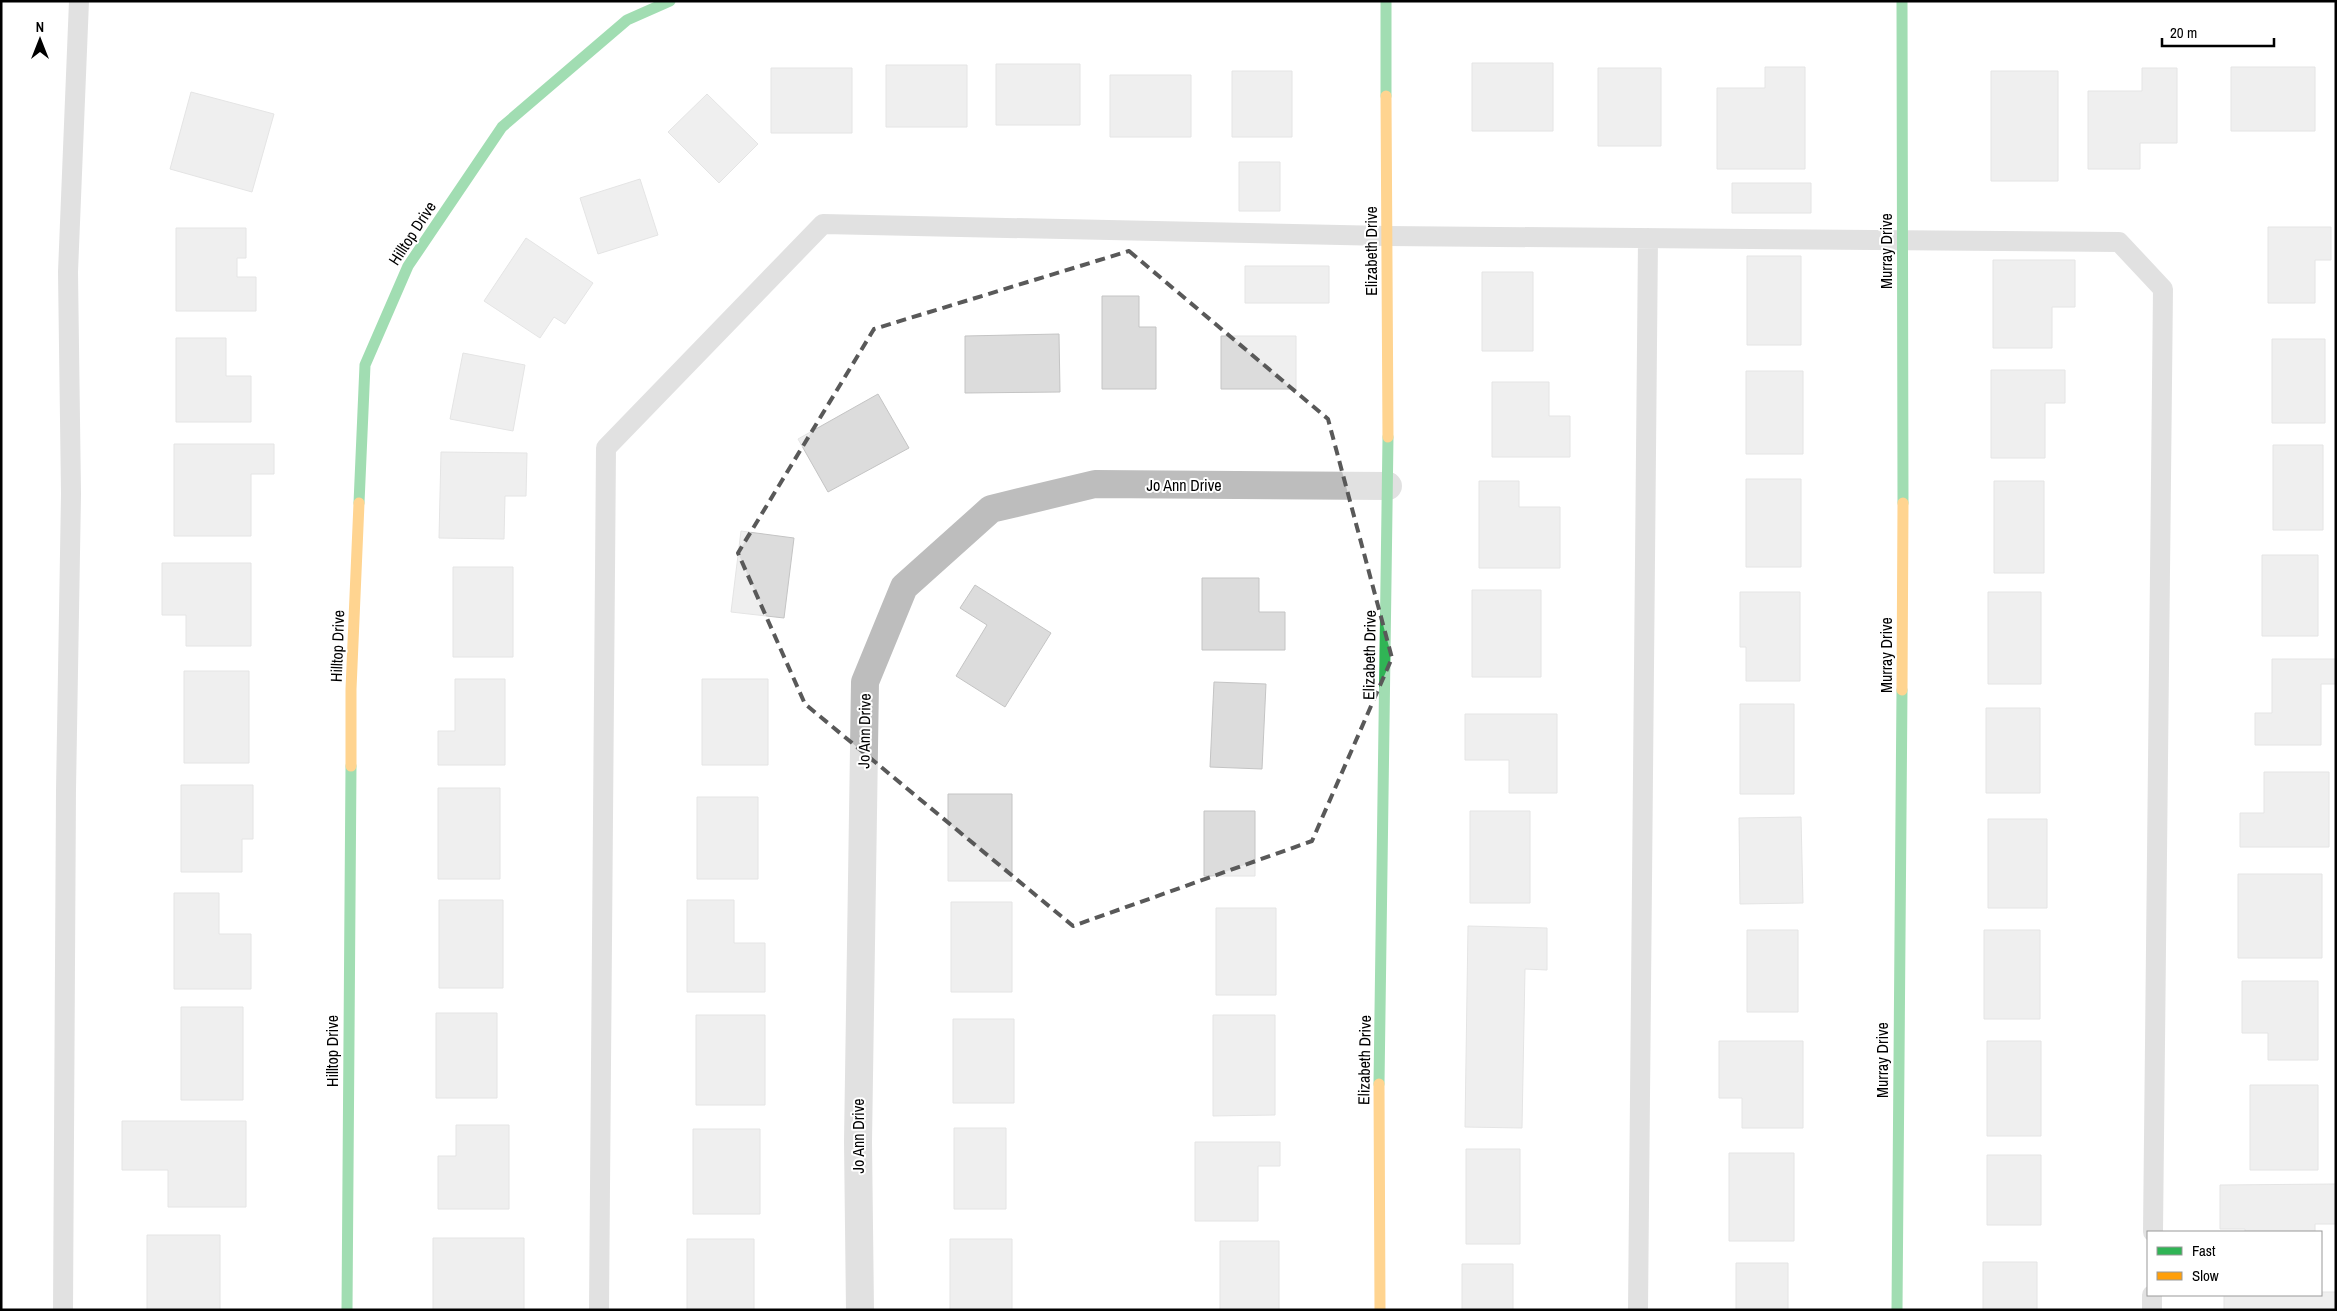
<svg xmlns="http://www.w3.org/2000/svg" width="2337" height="1311" viewBox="0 0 2337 1311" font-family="'Archivo Narrow',sans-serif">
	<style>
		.building { fill: #dcdcdc; stroke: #c4c4c4 }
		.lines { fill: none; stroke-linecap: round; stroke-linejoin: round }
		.lane { stroke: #bdbdbd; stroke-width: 20 }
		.street { stroke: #bdbdbd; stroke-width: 28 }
		.fast { stroke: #30b455; stroke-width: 11 }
		.slow { stroke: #ff9f0a; stroke-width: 11 }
		.marked { fill: none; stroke: #595959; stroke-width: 4; stroke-dasharray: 10 6; stroke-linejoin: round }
		.labels { text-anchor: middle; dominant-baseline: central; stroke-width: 4; stroke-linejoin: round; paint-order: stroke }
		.street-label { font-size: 16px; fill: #000; stroke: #fff }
	</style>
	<rect width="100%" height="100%" fill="#fff"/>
	<path class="building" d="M 1472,63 L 1553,63 L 1553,131 L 1472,131 Z
		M 996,64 L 1080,64 L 1080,125 L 996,125 Z
		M 886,65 L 967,65 L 967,127 L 886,127 Z
		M 1765,67 L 1805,67 L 1805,169 L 1717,169 L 1717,88 L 1765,88 Z
		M 2231,67 L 2315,67 L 2315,131 L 2231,131 Z
		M 771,68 L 852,68 L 852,133 L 771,133 Z
		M 1598,68 L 1661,68 L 1661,146 L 1598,146 Z
		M 2142,68 L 2177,68 L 2177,143 L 2140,143 L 2140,169 L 2088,169 L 2088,91 L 2142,91 Z
		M 1232,71 L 1292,71 L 1292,137 L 1232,137 Z
		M 1991,71 L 2058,71 L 2058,181 L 1991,181 Z
		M 1110,75 L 1191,75 L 1191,137 L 1110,137 Z
		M 191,92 L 274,114 L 252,192 L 170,169 Z
		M 707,94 L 758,144 L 719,183 L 668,132 Z
		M 1239,162 L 1280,162 L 1280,211 L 1239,211 Z
		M 640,179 L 658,235 L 598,254 L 580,198 Z
		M 1732,183 L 1811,183 L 1811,213 L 1732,213 Z
		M 2268,227 L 2331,227 L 2331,260 L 2315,260 L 2315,303 L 2268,303 Z
		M 176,228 L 246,228 L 246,258 L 237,258 L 237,277 L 256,277 L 256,311 L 176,311 Z
		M 526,238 L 593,283 L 565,324 L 554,317 L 540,338 L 484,301 Z
		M 1747,256 L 1801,256 L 1801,345 L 1747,345 Z
		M 1993,260 L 2075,260 L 2075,307 L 2052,307 L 2052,348 L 1993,348 Z
		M 1245,266 L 1329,266 L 1329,303 L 1245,303 Z
		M 1482,272 L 1533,272 L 1533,351 L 1482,351 Z
		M 1102,296 L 1139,296 L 1139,327 L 1156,327 L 1156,389 L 1102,389 Z
		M 1059,334 L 1060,392 L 965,393 L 965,336 Z
		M 1221,336 L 1296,336 L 1296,389 L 1221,389 Z
		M 176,338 L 226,338 L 226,376 L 251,376 L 251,422 L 176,422 Z
		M 2272,339 L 2325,339 L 2325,423 L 2272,423 Z
		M 463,353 L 525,365 L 513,431 L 450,419 Z
		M 1991,370 L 2065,370 L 2065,403 L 2045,403 L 2045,458 L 1991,458 Z
		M 1746,371 L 1803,371 L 1803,454 L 1746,454 Z
		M 1492,382 L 1549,382 L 1549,416 L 1570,416 L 1570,457 L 1492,457 Z
		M 878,394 L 909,448 L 828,492 L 798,439 Z
		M 174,444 L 274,444 L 274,474 L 251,474 L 251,536 L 174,536 Z
		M 2273,445 L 2323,445 L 2323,530 L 2273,530 Z
		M 441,452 L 527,453 L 526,496 L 505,496 L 504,539 L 439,538 Z
		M 1746,479 L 1801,479 L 1801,567 L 1746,567 Z
		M 1479,481 L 1519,481 L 1519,507 L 1560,507 L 1560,568 L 1479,568 Z
		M 1994,481 L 2044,481 L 2044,573 L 1994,573 Z
		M 741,531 L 794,538 L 784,618 L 731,612 Z
		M 2262,555 L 2318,555 L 2318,636 L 2262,636 Z
		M 162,563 L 251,563 L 251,646 L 186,646 L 186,615 L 162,615 Z
		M 453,567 L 513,567 L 513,657 L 453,657 Z
		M 1202,578 L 1259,578 L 1259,612 L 1285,612 L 1285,650 L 1202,650 Z
		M 975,585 L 1051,633 L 1005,707 L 956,676 L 987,625 L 960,608 Z
		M 1472,590 L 1541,590 L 1541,677 L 1472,677 Z
		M 1740,592 L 1800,592 L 1800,681 L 1746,681 L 1746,647 L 1740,647 Z
		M 1988,592 L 2041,592 L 2041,684 L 1988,684 Z
		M 2272,659 L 2336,659 L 2336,684 L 2321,684 L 2321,745 L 2255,745 L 2255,713 L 2272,713 Z
		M 184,671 L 249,671 L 249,763 L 184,763 Z
		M 455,679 L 505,679 L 505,765 L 438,765 L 438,731 L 455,731 Z
		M 702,679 L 768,679 L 768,765 L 702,765 Z
		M 1214,682 L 1266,684 L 1262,769 L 1210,767 Z
		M 1740,704 L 1794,704 L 1794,794 L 1740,794 Z
		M 1986,708 L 2040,708 L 2040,793 L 1986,793 Z
		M 1465,714 L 1557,714 L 1557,793 L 1509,793 L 1509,760 L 1465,760 Z
		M 2264,772 L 2329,772 L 2329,847 L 2240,847 L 2240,813 L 2264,813 Z
		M 181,785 L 253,785 L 253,839 L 242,839 L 242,872 L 181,872 Z
		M 438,788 L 500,788 L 500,879 L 438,879 Z
		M 948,794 L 1012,794 L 1012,881 L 948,881 Z
		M 697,797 L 758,797 L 758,879 L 697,879 Z
		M 1204,811 L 1255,811 L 1255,876 L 1204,876 Z
		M 1470,811 L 1530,811 L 1530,903 L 1470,903 Z
		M 1801,817 L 1803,903 L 1740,904 L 1739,818 Z
		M 1988,819 L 2047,819 L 2047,908 L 1988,908 Z
		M 2238,874 L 2322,874 L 2322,958 L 2238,958 Z
		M 174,893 L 219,893 L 219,934 L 251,934 L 251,989 L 174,989 Z
		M 439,900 L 503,900 L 503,988 L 439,988 Z
		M 687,900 L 734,900 L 734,943 L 765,943 L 765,992 L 687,992 Z
		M 951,902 L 1012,902 L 1012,992 L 951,992 Z
		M 1216,908 L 1276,908 L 1276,995 L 1216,995 Z
		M 1468,926 L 1547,928 L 1547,970 L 1525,969 L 1522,1128 L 1465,1127 Z
		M 1747,930 L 1798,930 L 1798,1012 L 1747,1012 Z
		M 1984,930 L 2040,930 L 2040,1019 L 1984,1019 Z
		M 2242,981 L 2318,981 L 2318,1060 L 2268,1060 L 2268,1033 L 2242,1033 Z
		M 181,1007 L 243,1007 L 243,1100 L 181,1100 Z
		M 436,1013 L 497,1013 L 497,1098 L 436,1098 Z
		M 696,1015 L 765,1015 L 765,1105 L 696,1105 Z
		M 1213,1015 L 1275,1015 L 1275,1115 L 1213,1116 Z
		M 953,1019 L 1014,1019 L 1014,1103 L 953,1103 Z
		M 1719,1041 L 1803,1041 L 1803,1128 L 1742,1128 L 1742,1098 L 1719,1098 Z
		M 1987,1041 L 2041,1041 L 2041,1136 L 1987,1136 Z
		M 2250,1085 L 2318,1085 L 2318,1170 L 2250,1170 Z
		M 122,1121 L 246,1121 L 246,1207 L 168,1207 L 168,1170 L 122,1170 Z
		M 456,1125 L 509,1125 L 509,1209 L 438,1209 L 438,1156 L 456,1156 Z
		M 954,1128 L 1006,1128 L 1006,1209 L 954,1209 Z
		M 693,1129 L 760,1129 L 760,1214 L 693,1214 Z
		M 1195,1142 L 1280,1142 L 1280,1166 L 1258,1166 L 1258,1221 L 1195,1221 Z
		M 1466,1149 L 1520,1149 L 1520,1244 L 1466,1244 Z
		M 1729,1153 L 1794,1153 L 1794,1241 L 1729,1241 Z
		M 1987,1155 L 2041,1155 L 2041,1225 L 1987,1225 Z
		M 2336,1184 L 2336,1224 L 2315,1224 L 2315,1232 L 2245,1232 L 2245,1229 L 2220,1229 L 2220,1185 Z
		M 147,1235 L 220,1235 L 220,1310 L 147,1310 Z
		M 433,1238 L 524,1238 L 524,1310 L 433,1310 Z
		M 687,1239 L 754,1239 L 754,1310 L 687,1310 Z
		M 950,1239 L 1012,1239 L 1012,1310 L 950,1310 Z
		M 1220,1241 L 1279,1241 L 1279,1310 L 1220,1310 Z
		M 1983,1262 L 2037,1262 L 2037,1310 L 1983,1310 Z
		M 1736,1263 L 1788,1263 L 1788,1310 L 1736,1310 Z
		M 1462,1264 L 1513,1264 L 1513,1310 L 1462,1310 Z
		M 2321,1292 L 2336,1292 L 2336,1310 L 2224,1310 L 2224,1295 L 2321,1295 Z"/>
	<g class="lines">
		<path class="lane" d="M 63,1310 L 66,790 L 71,494 L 68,272 L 79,1
			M 599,1310 L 606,448 L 823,224 L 1387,236 L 2119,242 L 2163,289 L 2153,1232
			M 1638,1310 L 1648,238
			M 2152,1310 L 2152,1295"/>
		<path class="street" d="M 860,1310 L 858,1142 L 865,682 L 904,587 L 991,509 L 1095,484 L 1388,486"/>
		<path class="fast" d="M 1386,1 L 1386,96
			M 1902,1 L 1903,503
			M 359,503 L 365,365 L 408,266 L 502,127 L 627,20 L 670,1
			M 1379,1084 L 1388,437
			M 347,1310 L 351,766
			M 1897,1310 L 1902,690"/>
		<path class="slow" d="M 1386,96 L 1388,437
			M 1902,690 L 1903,503
			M 351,766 L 351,689 L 359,503
			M 1379,1084 L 1380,1310"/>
	</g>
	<path d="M0 0H2337V1311H0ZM 1129,251 L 1328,419 L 1392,658 L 1312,841 L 1073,926 L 805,704 L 738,553 L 874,329 Z" fill="#fff" fill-opacity=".55" fill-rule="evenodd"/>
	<path class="marked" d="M 1129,251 L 1328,419 L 1392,658 L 1312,841 L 1073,926 L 805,704 L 738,553 L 874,329 Z"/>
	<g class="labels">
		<g class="street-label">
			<text transform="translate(412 233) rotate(-57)">Hilltop Drive</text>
			<text transform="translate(1371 251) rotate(-90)">Elizabeth Drive</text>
			<text transform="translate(1886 251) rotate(-90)">Murray Drive</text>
			<text x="1184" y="485">Jo Ann Drive</text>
			<text transform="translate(337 646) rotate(-88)">Hilltop Drive</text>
			<text transform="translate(1369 655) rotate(-89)">Elizabeth Drive</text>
			<text transform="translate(1886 655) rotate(-90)">Murray Drive</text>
			<text transform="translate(864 731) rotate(-89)">Jo Ann Drive</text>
			<text transform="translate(332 1051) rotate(-90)">Hilltop Drive</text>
			<text transform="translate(1364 1060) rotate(-89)">Elizabeth Drive</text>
			<text transform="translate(1882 1060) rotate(-90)">Murray Drive</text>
			<text transform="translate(858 1136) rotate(-90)">Jo Ann Drive</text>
		</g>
	</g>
	<rect width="2337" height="1311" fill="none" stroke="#000000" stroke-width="5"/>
	<rect x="2147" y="1231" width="175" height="65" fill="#ffffff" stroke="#999999"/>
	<rect x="2157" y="1247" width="25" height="8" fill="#30b455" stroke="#999999"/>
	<text x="2192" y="1256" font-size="15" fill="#000000">Fast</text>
	<rect x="2157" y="1272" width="25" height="8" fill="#ff9f0a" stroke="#999999"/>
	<text x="2192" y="1281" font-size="15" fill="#000000">Slow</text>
	<g transform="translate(40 40)" stroke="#ffffff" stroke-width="4" paint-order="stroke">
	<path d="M0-4L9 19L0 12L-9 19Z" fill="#000000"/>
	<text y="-8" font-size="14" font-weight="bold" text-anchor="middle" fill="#000000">N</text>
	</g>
	<path d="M2162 38v8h112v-8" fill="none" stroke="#000000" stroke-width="2.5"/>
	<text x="2170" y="38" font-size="15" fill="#000000" stroke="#ffffff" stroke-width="4" paint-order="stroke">20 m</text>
</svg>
